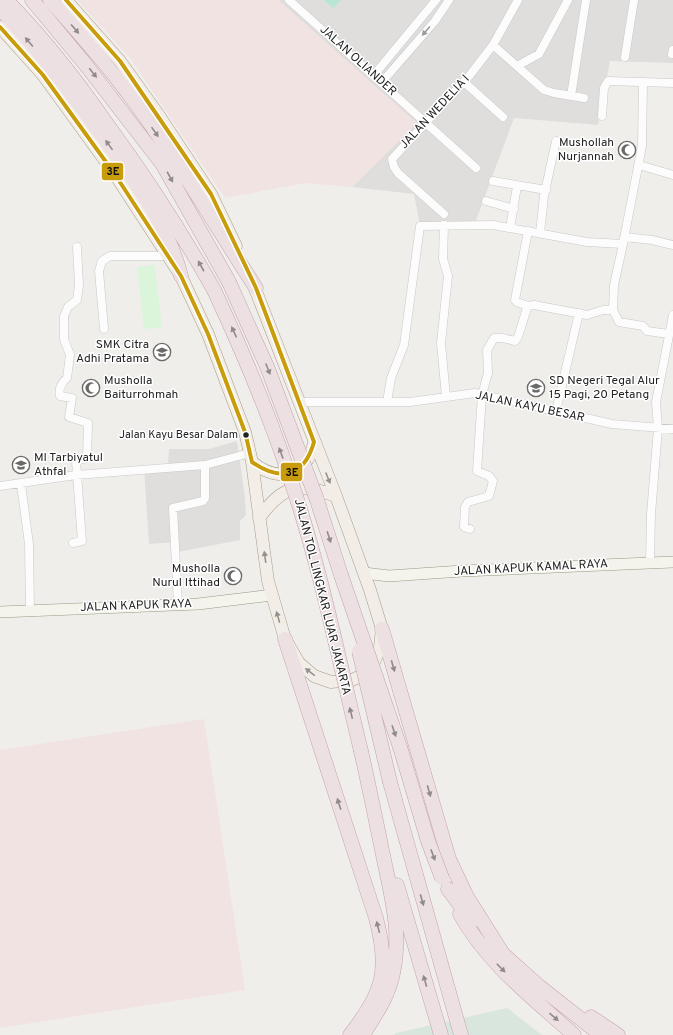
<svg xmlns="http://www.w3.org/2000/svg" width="673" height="1035" viewBox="0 0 673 1035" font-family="Overpass,sans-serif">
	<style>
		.residential { fill: #dfdedc }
		.commercial { fill: #f1e3e1 }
		.wetland { fill: #d9e6de }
		.park { fill: #daf5da }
		.pitch { fill: #b7e6d2 }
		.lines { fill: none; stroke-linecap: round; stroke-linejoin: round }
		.street-casing { stroke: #c9c8c7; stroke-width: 9 }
		.secondary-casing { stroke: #999a82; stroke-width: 12 }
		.primary-casing { stroke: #a79c86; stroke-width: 13 }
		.highway-casing { stroke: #c5a2ac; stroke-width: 15 }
		.street { stroke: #fdfcfc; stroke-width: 8 }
		.secondary { stroke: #f4f4ed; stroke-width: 11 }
		.primary { stroke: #f3ede7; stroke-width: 12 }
		.highway { stroke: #ece0e2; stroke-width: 14 }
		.highway-bridge-casing { stroke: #c5a2ac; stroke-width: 15; stroke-linecap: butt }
		.highway-bridge { stroke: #ece0e2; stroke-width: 14 }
		.bus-1-casing { stroke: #fff; stroke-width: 7 }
		.bus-1 { stroke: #c89c0a; stroke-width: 4 }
		.oneway { fill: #918a8c }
		.oneway2 { fill: #9a9a9a }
		.oneway3 { fill: #95928e }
		.bus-dot { fill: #222; stroke: #fff; stroke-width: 1.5 }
		.labels { text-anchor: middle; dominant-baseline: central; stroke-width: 3; stroke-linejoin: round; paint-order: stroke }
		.bus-label { font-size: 11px; fill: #222; stroke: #fff; text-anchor: end }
		.street-label { font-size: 12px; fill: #222; stroke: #fff }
		.poi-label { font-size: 12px; fill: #222; stroke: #fff; text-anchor: end }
		.line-badge { stroke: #fff; stroke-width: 1.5 }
		.pale-badge-label { font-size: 11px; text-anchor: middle; font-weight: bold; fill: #111 }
	</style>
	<rect width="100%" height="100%" fill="#f0eeeb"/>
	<path class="residential" d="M 278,0 L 673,0 L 673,63 L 610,61 L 598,125 L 514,118 L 475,223 L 420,225 L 414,194 L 352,187 L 416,123 Z
		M 237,441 L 245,498 L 246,515 L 240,521 L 240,540 L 178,552 L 176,542 L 149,544 L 144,468 L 168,465 L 169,449 L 209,449 Z"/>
	<path class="commercial" d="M 77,0 L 278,0 L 417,123 L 352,187 L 305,183 L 225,198 L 130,58 Z
		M 204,719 L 245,990 L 0,1028 L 0,750 Z"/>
	<path class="wetland" d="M 507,1008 L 542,1035 L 394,1035 L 396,1033 Z"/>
	<path class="park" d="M 155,265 L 162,327 L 144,329 L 137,267 Z"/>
	<path class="pitch" d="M 324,0 L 341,0 L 333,8 Z"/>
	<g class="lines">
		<defs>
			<path id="street" d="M 289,0 L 476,168
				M 493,45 L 544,90 L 554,93 L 584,98
				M 672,54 L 673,50
				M 625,57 L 634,0
				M 517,66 L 539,54 L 568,0
				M 374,75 L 436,0
				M 382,82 L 435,21 L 449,0
				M 464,82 L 503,117
				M 571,96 L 586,0
				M 602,116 L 604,88 L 608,81 L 673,83
				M 639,165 L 673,175
				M 493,181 L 546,190
				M 486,201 L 514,209
				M 444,214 L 398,173 L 394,167 L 392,159 L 470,75 L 493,45 L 518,0
				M 444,225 L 443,259 L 448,276 L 441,343 L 446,397
				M 510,228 L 517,186
				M 540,233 L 544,196 L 556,141
				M 625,237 L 652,240 L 673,245
				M 526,306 L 534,305 L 587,315 L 603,310 L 613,310 L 619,322 L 643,326 L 647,331 L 669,334
				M 613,310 L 614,285 L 623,244
				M 104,329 L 99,271 L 102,261 L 110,256 L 168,256
				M 299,402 L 410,402 L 475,393 L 612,424 L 673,429
				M 387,402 L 391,378 L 404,345 L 420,226 L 493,225 L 587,242 L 623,244 L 642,146 L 643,82
				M 556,411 L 579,313
				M 21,484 L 29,544 L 30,610
				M 0,486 L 76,475 L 205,465 L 250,453
				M 470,529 L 464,527 L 465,507 L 468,502 L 489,496 L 493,481 L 489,476 L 477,471 L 482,395 L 488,373 L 487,350 L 494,338 L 503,338 L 515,341 L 518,337 L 527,308 L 525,305 L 517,302 L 515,300 L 528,231
				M 73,543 L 82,541 L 76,461 L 87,458 L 88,423 L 69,417 L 72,398 L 60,396 C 58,389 62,382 67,378 L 70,355 L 64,339 L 64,316 L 68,307 L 77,300 L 79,285 L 77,247
				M 650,562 L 651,514 L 658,428 L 656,402 L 673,315
				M 178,605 L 173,508 L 203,501 L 205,498 L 205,465"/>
			<path id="secondary" d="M 364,573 L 389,576 L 462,571 L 673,562
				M 0,612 L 198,604 L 272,595"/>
			<path id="primary" d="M 66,0 L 120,61 L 160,117 L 211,194 L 236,246
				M 0,27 L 43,75 L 114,173 L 181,276 L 208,334 L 245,432 L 252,462 L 268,581 L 285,639 L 299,663 L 314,676 L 331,682 L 352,680 L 363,675 L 373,665 L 380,647 L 382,629 L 370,590 L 336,496 L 252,281
				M 252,462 C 277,483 308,477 314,442
				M 259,518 C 283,485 298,482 336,496"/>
			<path id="highway" d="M 6,0 C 45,39 78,82 109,127 C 147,179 182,233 214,290
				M 32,0 L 85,64 L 163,165 L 229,282
				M 50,0 C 78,32 108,65 133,100 C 178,160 215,225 256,288
				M 0,9 C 38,48 71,93 103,137 C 133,179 168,224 181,276
				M 317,500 L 341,575
				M 382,629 L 449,859 L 467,897 L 503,954
				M 285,639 L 376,918 C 390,971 383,993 350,1035
				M 361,751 C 369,786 376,821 383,855 C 391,894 402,933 393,973 C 389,996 375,1015 363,1035
				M 390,782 L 461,1035
				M 397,885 L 441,1035
				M 448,889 L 472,921
				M 460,914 C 487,963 533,998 574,1035
				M 496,948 L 540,987 L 601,1035
				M 591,1017 L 618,1035"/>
		</defs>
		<use href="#street" class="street-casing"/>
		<use href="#secondary" class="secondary-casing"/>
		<use href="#primary" class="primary-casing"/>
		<use href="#highway" class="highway-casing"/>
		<use href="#street" class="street"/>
		<use href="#secondary" class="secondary"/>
		<use href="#primary" class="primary"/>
		<use href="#highway" class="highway"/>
		<defs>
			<path id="highway-bridge" d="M 229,282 L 268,369 L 317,500
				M 214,290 C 243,352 270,416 291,481 C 321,569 339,661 361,751
				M 341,575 L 400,747 L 428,841 L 442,878
				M 359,651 L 390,782"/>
		</defs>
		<use href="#highway-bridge" class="highway-bridge-casing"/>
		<use href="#highway-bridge" class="highway-bridge"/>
		<defs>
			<path id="bus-1" d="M 0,27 L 43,75 L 114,173 L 181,276 L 208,334 L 245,432 L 252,462 C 281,482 304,477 314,442 L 256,288 L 211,194 L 120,61 L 66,0"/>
		</defs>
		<use href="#bus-1" class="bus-1-casing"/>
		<use href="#bus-1" class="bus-1"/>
	</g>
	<defs><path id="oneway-solid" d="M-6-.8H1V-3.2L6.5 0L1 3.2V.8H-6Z"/></defs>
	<g class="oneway">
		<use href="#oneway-solid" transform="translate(75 29) rotate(49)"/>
		<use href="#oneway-solid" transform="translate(29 42) rotate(-130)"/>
		<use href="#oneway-solid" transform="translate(93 73) rotate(52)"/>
		<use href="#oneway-solid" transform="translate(155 132) rotate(55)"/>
		<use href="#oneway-solid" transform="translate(109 145) rotate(-126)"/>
		<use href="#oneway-solid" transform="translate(170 177) rotate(61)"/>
		<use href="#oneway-solid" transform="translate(201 266) rotate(-119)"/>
		<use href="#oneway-solid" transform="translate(234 332) rotate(-115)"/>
		<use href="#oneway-solid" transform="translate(268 369) rotate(68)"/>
		<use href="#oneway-solid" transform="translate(281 453) rotate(-110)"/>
		<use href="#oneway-solid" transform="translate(329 537) rotate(72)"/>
		<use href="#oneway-solid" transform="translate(393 666) rotate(74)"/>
		<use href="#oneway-solid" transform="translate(351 713) rotate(-104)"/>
		<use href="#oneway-solid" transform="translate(394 731) rotate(71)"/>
		<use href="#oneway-solid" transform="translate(429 791) rotate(74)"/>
		<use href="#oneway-solid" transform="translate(339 804) rotate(-108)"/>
		<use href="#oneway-solid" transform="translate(433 855) rotate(70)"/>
		<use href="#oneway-solid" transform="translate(422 900) rotate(74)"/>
		<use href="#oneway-solid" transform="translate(378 927) rotate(-104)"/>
		<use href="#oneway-solid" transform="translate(501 968) rotate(45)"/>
		<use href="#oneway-solid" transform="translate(425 981) rotate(-106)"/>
		<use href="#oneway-solid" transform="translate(554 1017) rotate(41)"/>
	</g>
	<use class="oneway2" href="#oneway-solid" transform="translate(426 31) rotate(131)"/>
	<g class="oneway3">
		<use href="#oneway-solid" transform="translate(328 478) rotate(68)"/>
		<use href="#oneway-solid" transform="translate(265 557) rotate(-98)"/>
		<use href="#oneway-solid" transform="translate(278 617) rotate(-106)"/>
		<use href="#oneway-solid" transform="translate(310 672) rotate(-143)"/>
	</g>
	<defs>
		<symbol id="mosque-ring" viewBox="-11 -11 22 22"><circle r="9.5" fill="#fff" stroke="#6a6968" stroke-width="1.5"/><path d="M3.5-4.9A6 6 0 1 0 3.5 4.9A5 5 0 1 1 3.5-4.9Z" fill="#6a6968"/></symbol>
		<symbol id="school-ring" viewBox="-11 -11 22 22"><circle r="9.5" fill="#fff" stroke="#6a6968" stroke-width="1.5"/><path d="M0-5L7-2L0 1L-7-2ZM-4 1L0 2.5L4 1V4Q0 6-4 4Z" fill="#6a6968"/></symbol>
	</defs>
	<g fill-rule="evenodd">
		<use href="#mosque-ring" x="617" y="140" width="20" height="20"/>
		<use href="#school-ring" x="152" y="342" width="20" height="20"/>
		<use href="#mosque-ring" x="81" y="378" width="20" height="20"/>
		<use href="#school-ring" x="526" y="378" width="20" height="20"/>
		<use href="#school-ring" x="11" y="455" width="20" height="20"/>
		<use href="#mosque-ring" x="223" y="566" width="20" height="20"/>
	</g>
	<circle class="bus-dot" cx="246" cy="435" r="3.5"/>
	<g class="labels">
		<g class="bus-label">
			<text x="238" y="435">Jalan Kayu Besar Dalam</text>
		</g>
		<g class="street-label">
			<text transform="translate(358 61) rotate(42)">JALAN OLIANDER</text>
			<text transform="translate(435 112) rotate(-47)">JALAN WEDELIA I</text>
			<text transform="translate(530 407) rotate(12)">JALAN KAYU BESAR</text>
			<text transform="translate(531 568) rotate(-3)">JALAN KAPUK KAMAL RAYA</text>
			<text transform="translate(322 597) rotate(76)">JALAN TOL LINGKAR LUAR JAKARTA</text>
			<text transform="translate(136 606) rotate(-2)">JALAN KAPUK RAYA</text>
		</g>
		<g class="poi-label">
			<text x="614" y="143">Mushollah<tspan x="614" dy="14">Nurjannah</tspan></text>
			<text x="149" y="345">SMK Citra<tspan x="149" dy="14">Adhi Pratama</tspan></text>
			<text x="104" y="381" text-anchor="start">Musholla<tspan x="104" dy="14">Baiturrohmah</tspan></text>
			<text x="549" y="381" text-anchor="start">SD Negeri Tegal Alur<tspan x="549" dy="14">15 Pagi, 20 Petang</tspan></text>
			<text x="34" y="458" text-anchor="start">MI Tarbiyatul<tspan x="34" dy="14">Athfal</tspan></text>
			<text x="220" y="569">Musholla<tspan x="220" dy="14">Nurul Ittihad</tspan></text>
		</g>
	</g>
	<g class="line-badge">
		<rect x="101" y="162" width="23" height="19" rx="4" fill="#c89c0a"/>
		<rect x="280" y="462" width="23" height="20" rx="4" fill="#c89c0a"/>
	</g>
	<g class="pale-badge-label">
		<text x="113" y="175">3E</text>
		<text x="292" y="476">3E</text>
	</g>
</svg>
